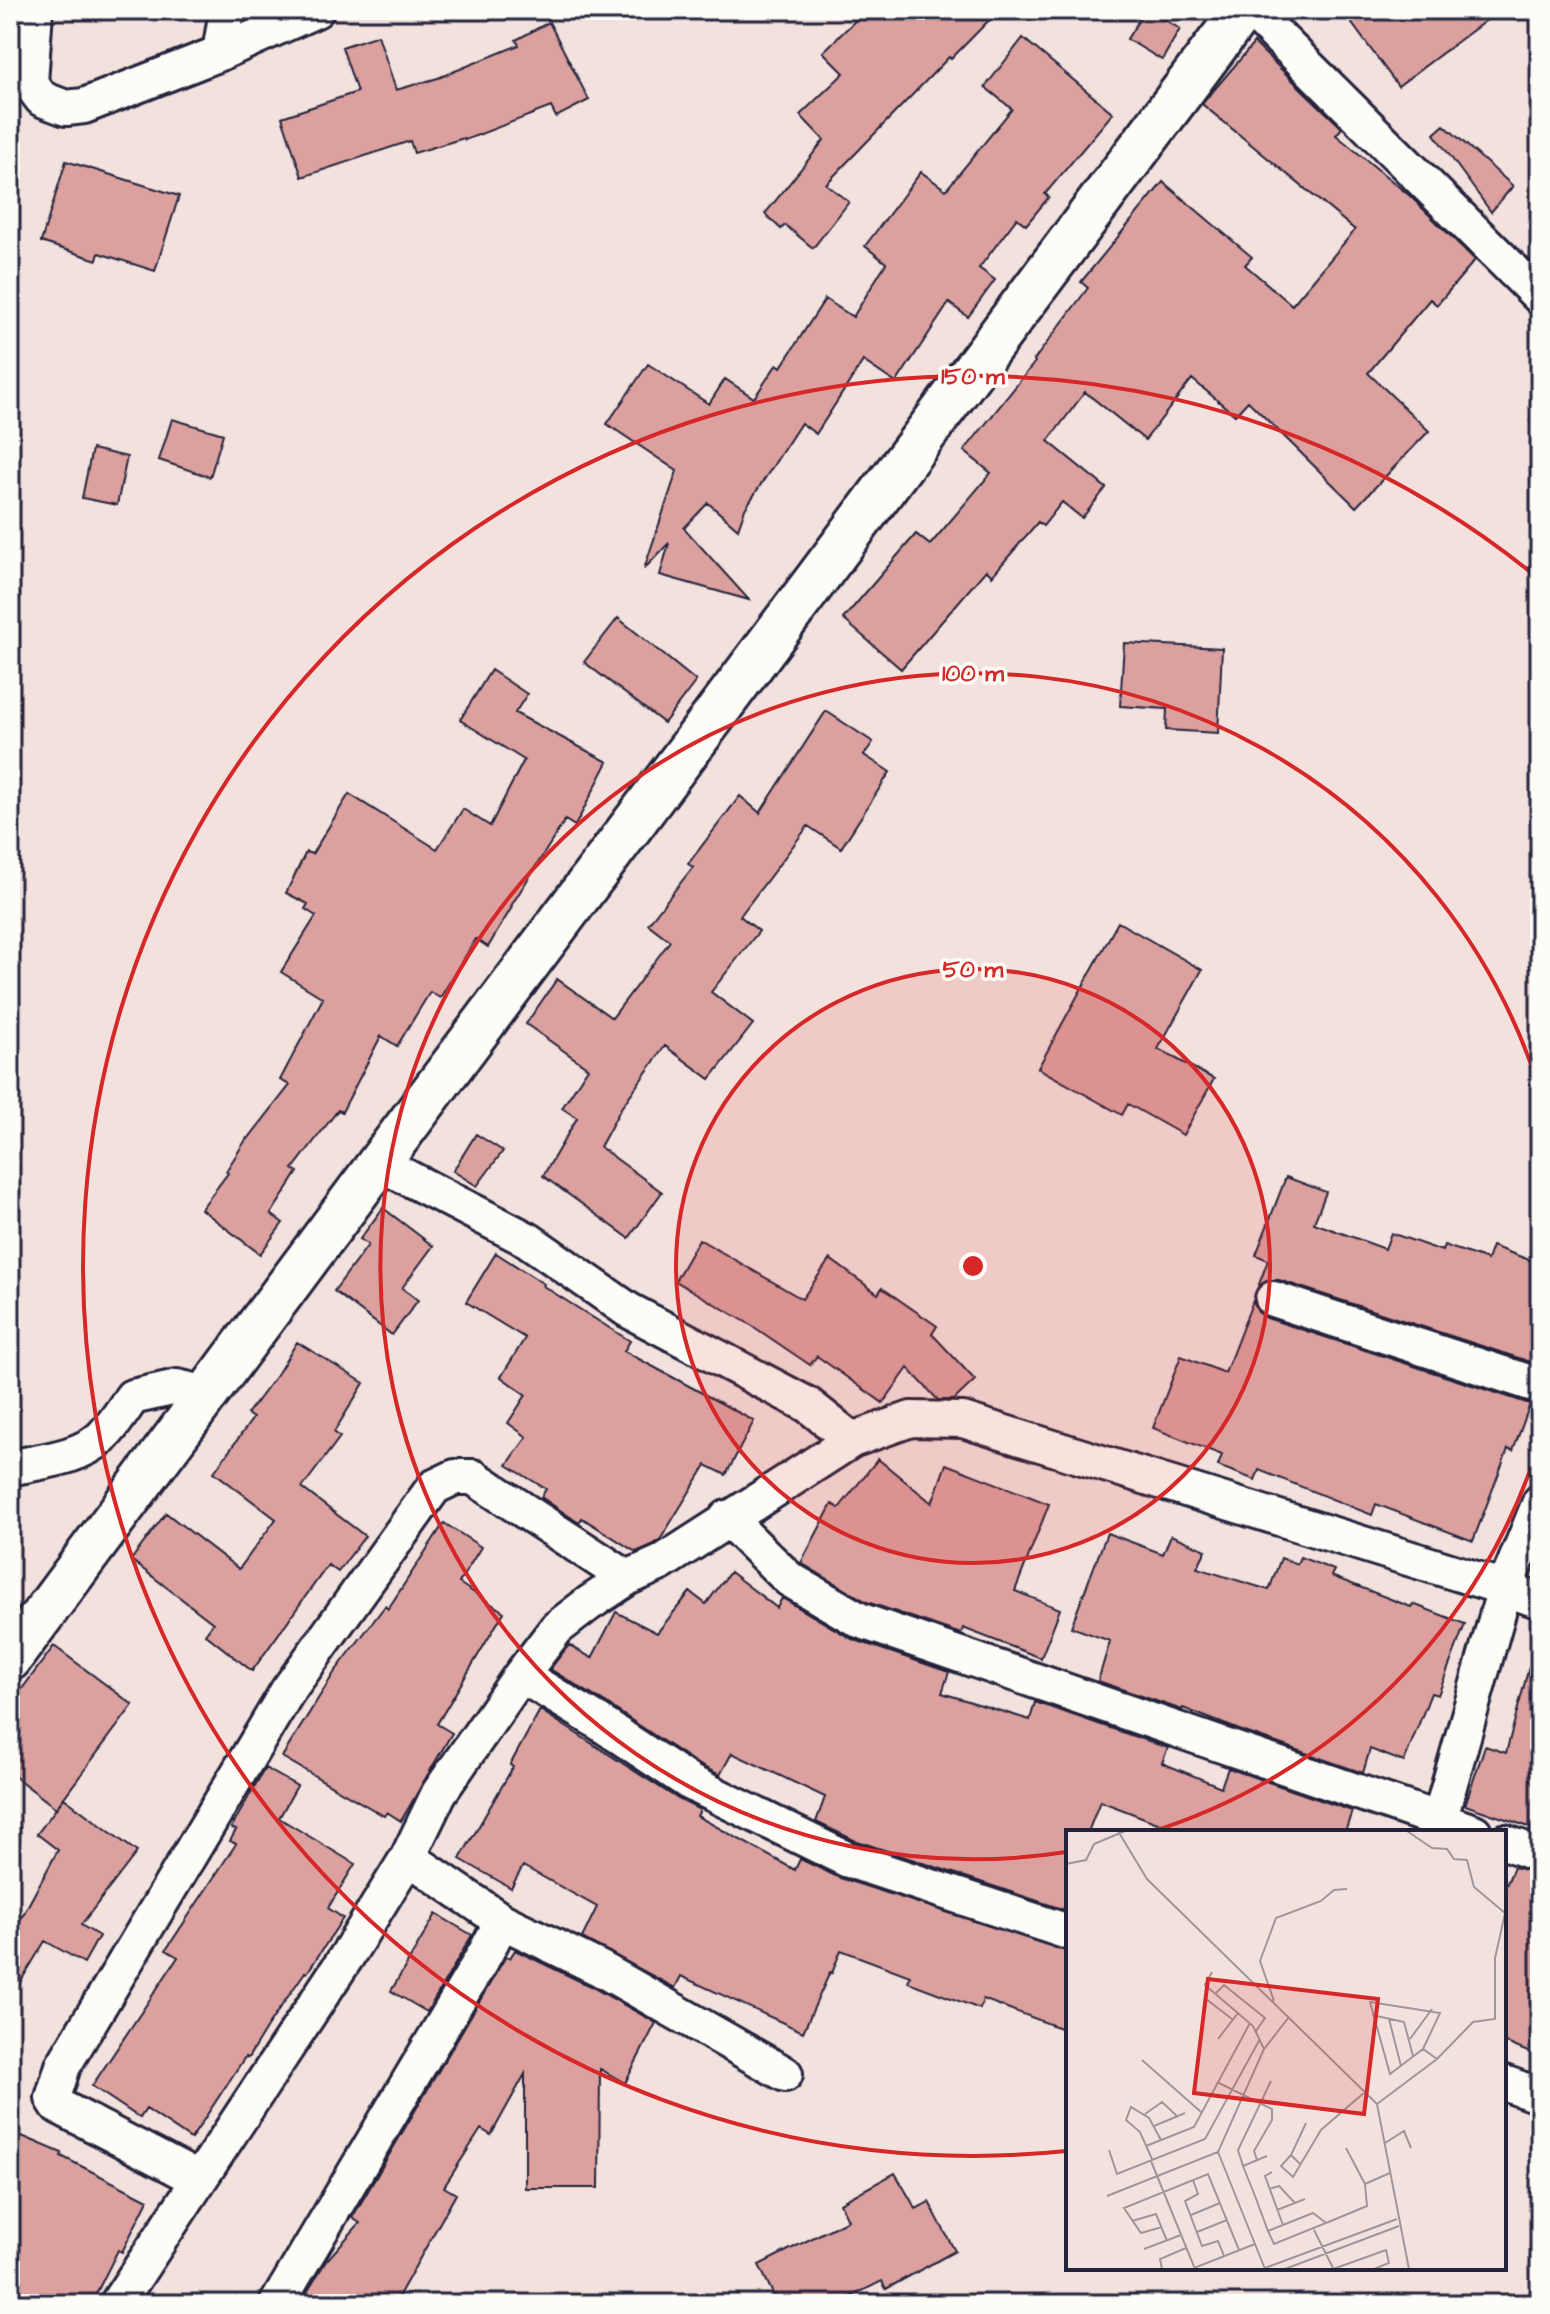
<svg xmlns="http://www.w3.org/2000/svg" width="1550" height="2314" viewBox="0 0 1550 2314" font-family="'Architects Daughter',sans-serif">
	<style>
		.building { fill: #dca19f; stroke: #22223b; stroke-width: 2 }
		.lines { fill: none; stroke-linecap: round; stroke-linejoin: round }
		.minor-casing { stroke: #22223b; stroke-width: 40 }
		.tertiary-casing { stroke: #22223b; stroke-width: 48 }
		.minor { stroke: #fdfcf7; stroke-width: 34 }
		.tertiary { stroke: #fdfcf7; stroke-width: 42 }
		.ring { fill: none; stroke: #d62828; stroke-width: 4 }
		.inset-road { fill: none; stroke: #9f959c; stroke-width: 2 }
		.view { fill: #d62828; fill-opacity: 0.15; stroke: #d62828; stroke-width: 4 }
		.inset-edge { fill: none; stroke: #22223b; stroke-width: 4 }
		.centre { fill: #d62828; stroke: #fdfcf7; stroke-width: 4 }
		.ring-label { font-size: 24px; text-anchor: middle; font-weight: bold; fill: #d62828; stroke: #fdfcf7; stroke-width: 7; stroke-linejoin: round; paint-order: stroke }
	</style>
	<rect width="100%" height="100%" fill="#f3e1dd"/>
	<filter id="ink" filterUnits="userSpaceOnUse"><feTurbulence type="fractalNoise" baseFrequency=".0125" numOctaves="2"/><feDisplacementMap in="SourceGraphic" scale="16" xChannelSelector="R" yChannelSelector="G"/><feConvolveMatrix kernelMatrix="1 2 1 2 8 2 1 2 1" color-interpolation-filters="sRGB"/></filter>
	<g filter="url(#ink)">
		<path class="building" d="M 866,10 L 999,10 L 951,59 L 949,57 L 826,184 L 849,202 L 813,248 L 785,225 L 781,229 L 765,214 L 824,140 L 800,115 L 844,73 L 823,52 Z
			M 1145,10 L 1149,10 L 1180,29 L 1162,60 L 1127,39 Z
			M 1342,10 L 1500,10 L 1398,86 Z
			M 549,22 L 589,100 L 556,117 L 551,107 L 465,140 L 464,138 L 414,153 L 410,141 L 302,177 L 282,117 L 357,92 L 342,47 L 378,35 L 396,90 L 438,78 L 519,45 L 516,40 Z
			M 1023,38 L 1113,113 L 1045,194 L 1049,197 L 1026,225 L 1017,218 L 979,268 L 995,280 L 968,317 L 949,303 L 896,383 L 863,361 L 816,434 L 801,423 L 745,509 L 738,529 L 708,503 L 684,528 L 749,600 L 660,575 L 669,543 L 644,569 L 677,471 L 607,424 L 648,364 L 709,404 L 725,379 L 754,398 L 777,364 L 781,367 L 825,299 L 853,317 L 886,263 L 865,246 L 921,172 L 946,190 L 1012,109 L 985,87 Z
			M 1254,43 L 1342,128 L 1336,135 L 1410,196 L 1475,260 L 1437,305 L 1430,299 L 1368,373 L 1429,431 L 1356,507 L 1248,401 L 1235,415 L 1192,379 L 1145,440 L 1085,392 L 1048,441 L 1106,488 L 1082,518 L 1062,502 L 1043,526 L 1038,522 L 992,576 L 986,570 L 901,669 L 843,619 L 916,534 L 930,545 L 991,473 L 964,451 L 1035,362 L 1034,360 L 1088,288 L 1081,282 L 1163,182 L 1252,257 L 1245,265 L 1292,305 L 1355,230 L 1202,104 Z
			M 1444,125 L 1513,186 L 1491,212 L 1434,134 Z
			M 66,161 L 179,196 L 155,271 L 99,253 L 97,260 L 41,242 Z
			M 172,419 L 223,434 L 210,477 L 159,460 Z
			M 92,449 L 127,457 L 117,505 L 82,498 Z
			M 618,618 L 696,681 L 664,723 L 584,662 Z
			M 1124,643 L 1222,648 L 1218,733 L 1166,730 L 1167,709 L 1120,706 Z
			M 491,670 L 527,694 L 515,713 L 608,762 L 575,826 L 565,820 L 511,906 L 512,907 L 488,947 L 476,939 L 440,998 L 430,992 L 397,1046 L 381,1036 L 342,1112 L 338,1110 L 293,1169 L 298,1172 L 271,1214 L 283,1223 L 260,1254 L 201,1209 L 228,1173 L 226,1171 L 247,1138 L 248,1139 L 290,1085 L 280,1080 L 323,998 L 281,972 L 316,916 L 305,909 L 308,904 L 286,893 L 306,852 L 312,854 L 349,794 L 437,849 L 463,809 L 490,826 L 524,760 L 460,720 Z
			M 826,711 L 873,742 L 864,755 L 890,772 L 841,848 L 808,826 L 740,916 L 759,931 L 711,992 L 753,1024 L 710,1079 L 665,1046 L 621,1108 L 600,1147 L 662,1192 L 629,1238 L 543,1176 L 577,1118 L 562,1108 L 588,1068 L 526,1024 L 557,979 L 612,1018 L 670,941 L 648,924 L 693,867 L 688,864 L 740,796 L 760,813 Z
			M 1118,922 L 1202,970 L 1158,1049 L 1214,1079 L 1183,1135 L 1128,1104 L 1122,1115 L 1038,1068 Z
			M 476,1134 L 503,1151 L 477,1186 L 453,1171 Z
			M 1286,1177 L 1326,1192 L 1314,1223 L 1385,1249 L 1391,1233 L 1442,1251 L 1444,1245 L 1487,1260 L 1492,1246 L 1540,1264 L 1540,1365 L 1279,1280 L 1268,1280 L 1258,1287 L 1268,1260 L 1256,1255 Z
			M 383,1208 L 433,1246 L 402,1288 L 418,1300 L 392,1335 L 334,1291 L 368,1245 L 360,1239 Z
			M 699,1239 L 802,1299 L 830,1259 L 878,1294 L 882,1288 L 937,1326 L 932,1334 L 975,1380 L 954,1400 L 938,1400 L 908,1368 L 883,1403 L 817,1356 L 810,1365 L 751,1325 L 675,1281 Z
			M 496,1253 L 544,1284 L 543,1286 L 630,1341 L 624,1351 L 754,1421 L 726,1475 L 706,1465 L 660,1540 L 652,1545 L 636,1552 L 582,1518 L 579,1523 L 541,1497 L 546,1489 L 507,1465 L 527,1437 L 508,1423 L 526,1395 L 501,1377 L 525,1338 L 466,1302 Z
			M 1254,1298 L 1254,1304 L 1258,1312 L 1267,1318 L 1530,1404 L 1513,1451 L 1508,1449 L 1473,1541 L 1376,1504 L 1372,1515 L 1259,1470 L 1255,1480 L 1218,1466 L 1222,1455 L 1153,1428 L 1181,1356 L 1225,1373 Z
			M 297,1342 L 364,1383 L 334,1432 L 340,1437 L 302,1488 L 365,1536 L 338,1572 L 328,1565 L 252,1671 L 205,1634 L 213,1623 L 131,1560 L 166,1513 L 239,1569 L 276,1519 L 214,1472 L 253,1418 L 247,1414 L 278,1373 Z
			M 878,1459 L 932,1503 L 946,1464 L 1049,1504 L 1015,1591 L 1060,1609 L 1041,1658 L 963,1628 L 961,1634 L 867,1602 L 801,1563 L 832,1504 L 839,1508 Z
			M 444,1523 L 481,1547 L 459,1583 L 504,1612 L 437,1724 L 452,1733 L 401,1821 L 387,1812 L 384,1816 L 282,1757 L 334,1673 L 385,1606 L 388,1609 Z
			M 1107,1533 L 1163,1554 L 1171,1535 L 1206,1550 L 1197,1568 L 1269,1590 L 1281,1558 L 1297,1564 L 1300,1557 L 1334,1570 L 1331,1576 L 1411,1607 L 1413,1604 L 1465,1624 L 1438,1695 L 1431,1693 L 1404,1762 L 1370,1749 L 1363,1773 L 1242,1731 L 1183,1708 L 1182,1710 L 1098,1681 L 1110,1641 L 1071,1627 Z
			M 730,1572 L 777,1608 L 782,1598 L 852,1639 L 949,1672 L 942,1693 L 1030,1720 L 1035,1702 L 1168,1748 L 1162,1763 L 1221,1787 L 1228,1768 L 1352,1811 L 1345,1832 L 1181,1832 L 1100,1801 L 1088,1832 L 1068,1832 L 1068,1911 L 854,1840 L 816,1822 L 825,1797 L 732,1753 L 720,1775 L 699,1765 L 607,1704 L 550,1669 L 569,1645 L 592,1658 L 616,1612 L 657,1633 L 690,1592 L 706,1604 Z
			M 54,1646 L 133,1705 L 56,1808 L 10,1773 L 10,1705 Z
			M 1530,1663 L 1540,1664 L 1540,1834 L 1530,1830 L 1532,1828 L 1465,1805 L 1485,1746 L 1506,1753 Z
			M 540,1710 L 678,1799 L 700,1810 L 697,1816 L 795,1870 L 800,1859 L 840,1878 L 1068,1951 L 1068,2031 L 983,1999 L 980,2009 L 908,1982 L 910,1976 L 841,1950 L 832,1973 L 830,1972 L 803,2032 L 681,1976 L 675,1988 L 582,1938 L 597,1907 L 523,1866 L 511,1888 L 460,1859 L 513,1767 L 510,1765 Z
			M 265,1768 L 297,1786 L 279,1818 L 355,1864 L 328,1908 L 343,1918 L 307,1973 L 305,1972 L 267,2027 L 248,2058 L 245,2057 L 191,2139 L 146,2109 L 140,2118 L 92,2086 L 178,1957 L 166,1950 L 236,1844 L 230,1841 L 236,1830 L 231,1828 Z
			M 64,1798 L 137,1852 L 81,1925 L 99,1936 L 84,1963 L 45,1941 L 10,1999 L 10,1939 L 58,1850 L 37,1834 Z
			M 1514,1867 L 1540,1874 L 1540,2057 L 1504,2042 L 1504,1890 Z
			M 436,1914 L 472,1935 L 427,2012 L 391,1991 Z
			M 515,1950 L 592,1987 L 656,2023 L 625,2083 L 600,2069 L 599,2188 L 525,2188 L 525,2074 L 491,2135 L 481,2129 L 444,2187 L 456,2194 L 394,2304 L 300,2304 L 326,2261 L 360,2223 L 352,2218 L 506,1956 L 510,1958 Z
			M 10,2131 L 62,2153 L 61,2156 L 148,2200 L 122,2252 L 118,2250 L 91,2304 L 10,2304 Z
			M 895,2173 L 916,2209 L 929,2202 L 955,2251 L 886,2289 L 882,2281 L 836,2304 L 778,2304 L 759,2265 L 848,2220 L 840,2203 Z"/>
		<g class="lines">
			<defs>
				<path id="minor" d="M 35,10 L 30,83 L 42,99 L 66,108 L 84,106 L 220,53 L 316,10
					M 1251,10 L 1540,297
					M 220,53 L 227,10
					M 1273,1299 L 1540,1386
					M 852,1440 L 911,1419 L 963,1420 L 1505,1588 L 1540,1601
					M 10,1468 C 40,1461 77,1459 101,1438 C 113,1426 123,1411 132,1397 L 177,1387 L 207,1394
					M 727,1518 L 789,1579 L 859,1620 L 1474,1832
					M 521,1675 L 597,1721 L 689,1782 L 846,1859 L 1068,1932
					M 1436,1832 L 1505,1588 L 1540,1502
					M 1504,1842 L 1540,1855
					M 408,1857 L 502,1921 L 601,1969 L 785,2074
					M 1504,2083 L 1540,2096
					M 198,2179 L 58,2106 L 53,2098 L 63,2066 L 287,1692 L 434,1487 L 455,1477 L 473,1477 L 627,1578
					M 117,2304 L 347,1956 L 408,1857 L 439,1793 L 521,1675 L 557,1628 L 588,1604 L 627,1578 L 661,1563 L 852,1440 L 808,1405 L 628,1310 L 528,1240 L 379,1163
					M 277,2304 L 486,1952 L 502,1921"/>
				<path id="tertiary" d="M 10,1659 L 379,1163 L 1243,10"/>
			</defs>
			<use href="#minor" class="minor-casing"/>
			<use href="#tertiary" class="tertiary-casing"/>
			<use href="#minor" class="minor"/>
			<use href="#tertiary" class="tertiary"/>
		</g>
	</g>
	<circle cx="973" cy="1266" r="297" fill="#d62828" fill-opacity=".12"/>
	<g class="ring">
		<circle cx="973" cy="1266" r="297"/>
		<path d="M1539 1444A593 593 0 0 1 1151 1832M1066 1852A593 593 0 1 1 1539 1088"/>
		<path d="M1066 2151A890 890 0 1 1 1539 579"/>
	</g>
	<g transform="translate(1066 1830)">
		<rect width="440" height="440" fill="#f3e1dd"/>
		<path class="inset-road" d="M 52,1 L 81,49 L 311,274 L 343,439M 341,1 L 366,18 L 381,19 L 388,29 L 401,30 L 408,57 L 439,83M 0,34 L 20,30 L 28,14 L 59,1M 146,142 L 139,155 L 187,196 L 198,219 L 223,187M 140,158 L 140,169 L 166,189M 150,163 L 158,155 L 199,188 L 190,201M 208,171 L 194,131 L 210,88 L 255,71 L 268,60 L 281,59M 306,185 L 338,192M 323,189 L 335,236M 338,192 L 347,226M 152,209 L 172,183M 344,209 L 366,179M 357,219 L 374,183 L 304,172 L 324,244 L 357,219 L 371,229M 76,230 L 135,282M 151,252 L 206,279 L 206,290 L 188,321 L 191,330M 311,274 L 371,229 L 407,192 L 429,189 L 429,128 L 440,79M 79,284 L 96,272 L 112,287M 88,296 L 119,283M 319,313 L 338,301 L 345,318M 80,316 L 128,297 L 184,193M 280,318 L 299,354M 43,320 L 51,344 L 139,309 L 194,209M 152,322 L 199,439M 225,325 L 215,336 L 227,347 L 255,300 L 300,261M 86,329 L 74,302 L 60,290 L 65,277 L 83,288 L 95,310M 85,331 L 129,439M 235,335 L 225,325 L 240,293M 177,336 L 201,326M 206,342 L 199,346 L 217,395M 127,350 L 132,364 L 119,371 L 136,416 L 152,411 L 158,426M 203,359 L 213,356 L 229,373M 41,366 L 152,322 L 198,219M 211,380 L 239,369M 125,385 L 154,373M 66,391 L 90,384 L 101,411M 260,393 L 301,376 L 299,354 L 324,343M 96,397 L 75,403 L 58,378 L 142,344 L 173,420M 248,400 L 267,438M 202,401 L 247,383 L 260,393 L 208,414 L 202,401 L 189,366 L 177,336 L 172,320 L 205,251M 131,402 L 161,390M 78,419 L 115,405M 128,438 L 189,414M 199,438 L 331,389M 96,439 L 94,429 L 120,418M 219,439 L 333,396M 267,439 L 320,420 L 323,433 L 308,439"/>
		<path class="view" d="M 142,149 L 312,169 L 298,284 L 128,263 Z"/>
		<rect width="440" height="440" class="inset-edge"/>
	</g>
	<circle cx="973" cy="1266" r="12" class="centre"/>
	<g class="ring-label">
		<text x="973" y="384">150 m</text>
		<text x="973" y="681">100 m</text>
		<text x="973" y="977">50 m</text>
	</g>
	<rect width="1550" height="2314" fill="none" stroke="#fdfcf7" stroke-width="40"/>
	<rect x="20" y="20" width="1510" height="2274" fill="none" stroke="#22223b" stroke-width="3" filter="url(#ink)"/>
</svg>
